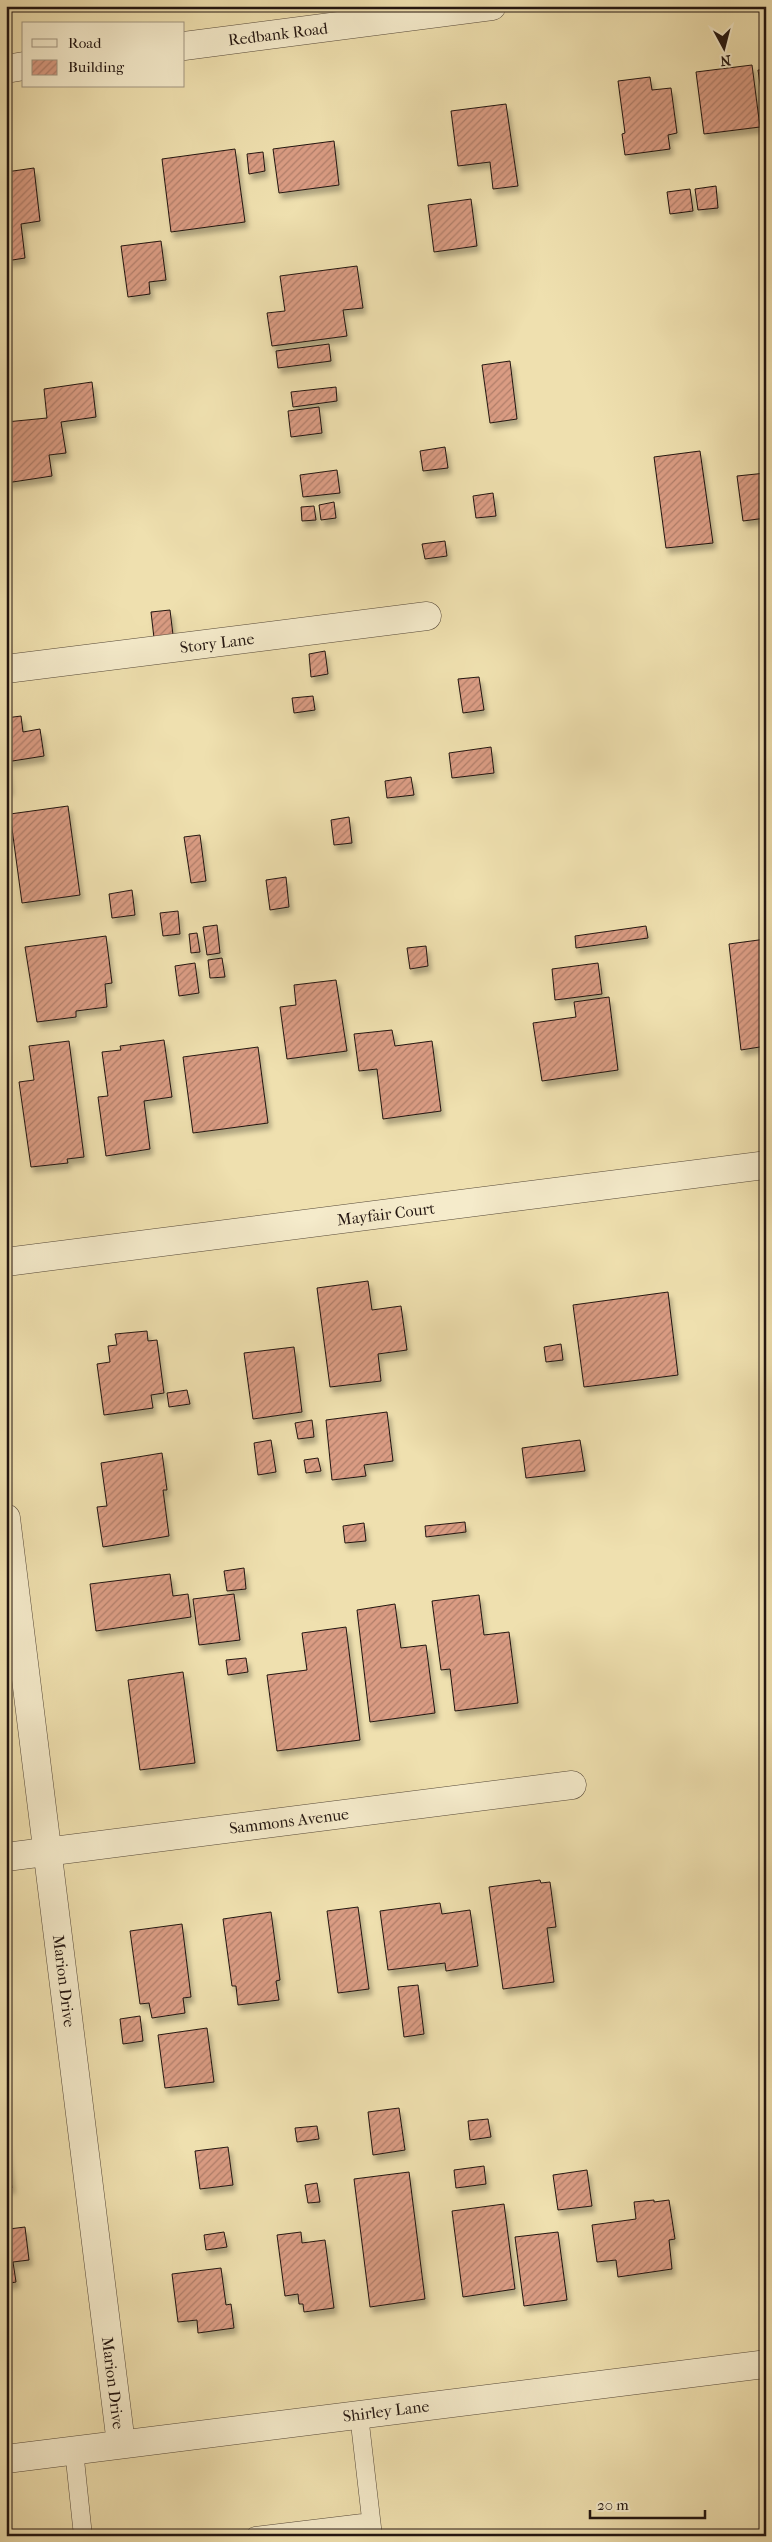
<svg xmlns="http://www.w3.org/2000/svg" width="772" height="2542" viewBox="0 0 772 2542" font-family="'IM FELL French Canon',serif">
	<style>
		.building { fill: url(#building-hatch); stroke: #221510; filter: url(#shadow) }
		.lines { fill: none; stroke-linecap: round; stroke-linejoin: round }
		.lane-casing { stroke: #554838; stroke-width: 19 }
		.street-casing { stroke: #554838; stroke-width: 29 }
		.lane { stroke: #f5ebcb; stroke-width: 18 }
		.street { stroke: #f5ebcb; stroke-width: 28 }
		.labels { text-anchor: middle; dominant-baseline: central; stroke-width: 4; stroke-linejoin: round; paint-order: stroke }
		.street-label { font-size: 16px; fill: #221510; stroke: #f5ebcb }
	</style>
	<defs>
		<pattern id="building-hatch" width="6" height="6" patternUnits="userSpaceOnUse" patternTransform="scale(1.25)"><rect width="6" height="6" fill="#da9c83"/><path d="M-1 1l2-2M0 6l6-6M5 7l2-2" fill="none" stroke="#b07e6a"/></pattern>
		<filter id="shadow"><feDropShadow dx="3" dy="5.5" stdDeviation="2.5" flood-color="#0004"/></filter>
	</defs>
	<rect width="100%" height="100%" fill="#efe0af"/>
	<filter id="stains"><feTurbulence type="fractalNoise" baseFrequency=".004" numOctaves="4"/><feColorMatrix values="0 0 0 0 .2 0 0 0 0 .09 0 0 0 0 .02 0 0 0 .5 -.17"/></filter>
	<radialGradient id="worn" r=".72"><stop offset=".6" stop-color="#630" stop-opacity="0"/><stop offset="1" stop-color="#630" stop-opacity=".3"/></radialGradient>
	<path class="building" d="M 752,65 L 760,127 L 704,134 L 696,72 Z
		M 758,70 L 766,70 L 765,118 Z
		M 650,77 L 652,90 L 671,88 L 677,133 L 668,135 L 670,149 L 625,155 L 622,134 L 625,133 L 618,81 Z
		M 506,104 L 518,186 L 493,189 L 490,162 L 458,166 L 451,111 Z
		M 334,141 L 339,185 L 279,193 L 273,149 Z
		M 235,149 L 245,222 L 171,232 L 162,159 Z
		M 263,152 L 265,171 L 249,174 L 247,154 Z
		M 34,168 L 40,221 L 21,224 L 25,258 L 6,261 L 6,172 Z
		M 716,186 L 718,208 L 698,210 L 695,189 Z
		M 690,189 L 693,211 L 670,214 L 667,192 Z
		M 471,199 L 477,246 L 434,252 L 428,205 Z
		M 161,241 L 166,280 L 149,282 L 150,294 L 128,297 L 121,246 Z
		M 357,266 L 363,308 L 343,310 L 347,336 L 272,346 L 267,313 L 285,311 L 280,276 Z
		M 329,344 L 331,361 L 278,368 L 276,351 Z
		M 510,361 L 517,419 L 490,423 L 482,365 Z
		M 92,382 L 96,417 L 61,422 L 66,453 L 49,455 L 52,476 L 6,483 L 6,422 L 47,418 L 44,389 Z
		M 336,387 L 337,401 L 293,407 L 291,392 Z
		M 319,407 L 322,433 L 291,437 L 288,411 Z
		M 445,447 L 448,468 L 423,471 L 420,451 Z
		M 700,451 L 713,543 L 666,548 L 654,457 Z
		M 337,470 L 340,493 L 303,497 L 300,475 Z
		M 766,473 L 766,518 L 743,521 L 737,476 Z
		M 493,493 L 496,516 L 476,518 L 473,496 Z
		M 334,502 L 336,518 L 321,520 L 319,505 Z
		M 314,506 L 316,520 L 302,521 L 301,507 Z
		M 445,541 L 447,556 L 425,559 L 422,544 Z
		M 170,610 L 173,635 L 154,638 L 151,612 Z
		M 325,651 L 328,674 L 311,677 L 309,654 Z
		M 479,677 L 484,710 L 463,713 L 458,679 Z
		M 313,696 L 315,710 L 294,713 L 292,698 Z
		M 21,716 L 23,732 L 40,729 L 44,756 L 6,762 L 10,790 L 6,790 L 6,718 Z
		M 491,747 L 494,773 L 452,778 L 449,753 Z
		M 411,777 L 414,795 L 387,798 L 385,781 Z
		M 68,806 L 80,895 L 22,903 L 10,814 Z
		M 349,817 L 352,843 L 334,845 L 331,820 Z
		M 200,835 L 206,881 L 191,883 L 184,837 Z
		M 286,877 L 289,907 L 270,910 L 266,880 Z
		M 132,890 L 135,915 L 112,918 L 109,894 Z
		M 178,911 L 180,934 L 163,936 L 160,913 Z
		M 217,925 L 220,953 L 207,955 L 203,927 Z
		M 646,926 L 648,938 L 576,948 L 575,936 Z
		M 197,933 L 200,952 L 191,953 L 189,934 Z
		M 106,936 L 112,983 L 105,984 L 107,1007 L 76,1011 L 76,1017 L 37,1022 L 25,947 Z
		M 766,939 L 766,1046 L 741,1050 L 729,944 Z
		M 426,946 L 428,966 L 410,969 L 407,948 Z
		M 222,958 L 225,977 L 210,978 L 208,960 Z
		M 195,963 L 199,993 L 179,996 L 175,966 Z
		M 598,963 L 602,994 L 555,1000 L 552,969 Z
		M 336,980 L 347,1051 L 287,1059 L 280,1007 L 296,1005 L 294,985 Z
		M 609,997 L 618,1070 L 542,1081 L 533,1023 L 576,1017 L 574,1002 Z
		M 392,1030 L 395,1046 L 432,1041 L 441,1111 L 383,1119 L 377,1069 L 359,1071 L 354,1034 Z
		M 164,1040 L 172,1097 L 144,1101 L 150,1149 L 106,1156 L 98,1097 L 108,1096 L 102,1052 L 121,1050 L 120,1046 Z
		M 69,1041 L 84,1157 L 67,1159 L 68,1163 L 31,1167 L 19,1082 L 34,1080 L 29,1046 Z
		M 258,1047 L 268,1123 L 193,1133 L 183,1057 Z
		M 368,1281 L 372,1310 L 401,1306 L 407,1350 L 378,1354 L 381,1381 L 330,1387 L 317,1288 Z
		M 668,1292 L 678,1375 L 584,1387 L 573,1305 Z
		M 147,1331 L 148,1341 L 157,1340 L 164,1393 L 151,1395 L 153,1408 L 104,1415 L 97,1364 L 110,1362 L 108,1346 L 117,1345 L 115,1334 Z
		M 561,1344 L 563,1360 L 546,1362 L 544,1347 Z
		M 294,1347 L 302,1412 L 253,1419 L 244,1353 Z
		M 187,1390 L 190,1404 L 169,1407 L 167,1393 Z
		M 387,1412 L 393,1461 L 364,1465 L 366,1476 L 332,1480 L 326,1420 Z
		M 312,1420 L 314,1437 L 298,1439 L 295,1423 Z
		M 271,1440 L 276,1472 L 258,1475 L 254,1443 Z
		M 580,1440 L 585,1471 L 526,1478 L 522,1448 Z
		M 162,1453 L 167,1490 L 163,1490 L 169,1536 L 103,1547 L 97,1507 L 107,1506 L 101,1463 Z
		M 318,1458 L 321,1471 L 306,1473 L 304,1460 Z
		M 465,1522 L 466,1532 L 426,1537 L 425,1526 Z
		M 364,1523 L 366,1541 L 345,1543 L 343,1526 Z
		M 244,1568 L 246,1589 L 227,1591 L 224,1571 Z
		M 170,1574 L 173,1596 L 188,1594 L 191,1617 L 96,1631 L 90,1584 Z
		M 234,1594 L 240,1640 L 199,1645 L 193,1599 Z
		M 479,1595 L 484,1635 L 509,1632 L 518,1703 L 455,1711 L 450,1669 L 441,1670 L 432,1601 Z
		M 395,1604 L 401,1648 L 426,1645 L 435,1713 L 370,1722 L 357,1610 Z
		M 346,1627 L 360,1740 L 277,1751 L 267,1675 L 307,1670 L 302,1633 Z
		M 246,1658 L 248,1672 L 228,1675 L 226,1660 Z
		M 183,1672 L 195,1763 L 140,1770 L 128,1680 Z
		M 540,1880 L 541,1883 L 550,1882 L 556,1927 L 547,1928 L 554,1982 L 503,1989 L 489,1887 Z
		M 440,1903 L 442,1914 L 470,1910 L 478,1966 L 446,1971 L 445,1963 L 388,1970 L 380,1911 Z
		M 358,1907 L 369,1989 L 338,1993 L 327,1911 Z
		M 271,1912 L 280,1980 L 276,1981 L 279,2000 L 238,2005 L 236,1986 L 232,1986 L 223,1919 Z
		M 182,1924 L 191,1997 L 183,1998 L 185,2013 L 152,2018 L 149,2003 L 140,2004 L 130,1931 Z
		M 418,1985 L 424,2034 L 404,2037 L 398,1987 Z
		M 140,2016 L 143,2041 L 123,2044 L 120,2019 Z
		M 207,2028 L 214,2082 L 165,2088 L 158,2035 Z
		M 399,2108 L 405,2150 L 373,2155 L 368,2112 Z
		M 488,2119 L 491,2137 L 470,2140 L 468,2121 Z
		M 317,2126 L 319,2139 L 297,2142 L 295,2128 Z
		M 6,2144 L 12,2188 L 6,2188 Z
		M 228,2147 L 233,2185 L 200,2189 L 195,2151 Z
		M 484,2166 L 486,2184 L 456,2188 L 454,2170 Z
		M 587,2170 L 592,2206 L 558,2210 L 553,2175 Z
		M 409,2172 L 425,2299 L 370,2307 L 354,2179 Z
		M 317,2183 L 320,2202 L 308,2203 L 305,2185 Z
		M 654,2200 L 654,2202 L 669,2200 L 675,2239 L 669,2240 L 672,2269 L 618,2277 L 616,2260 L 597,2262 L 592,2225 L 636,2219 L 634,2202 Z
		M 504,2204 L 515,2289 L 463,2297 L 452,2211 Z
		M 6,2223 L 8,2223 L 9,2229 L 25,2227 L 29,2260 L 13,2262 L 16,2282 L 6,2284 Z
		M 224,2232 L 227,2247 L 206,2250 L 204,2235 Z
		M 301,2232 L 302,2243 L 325,2240 L 334,2308 L 304,2312 L 303,2304 L 299,2304 L 298,2294 L 285,2296 L 277,2235 Z
		M 558,2232 L 567,2300 L 524,2306 L 515,2237 Z
		M 221,2268 L 226,2305 L 231,2304 L 234,2328 L 198,2333 L 197,2320 L 178,2322 L 172,2274 Z"/>
	<g class="lines">
		<defs>
			<path id="lane" d="M 359,2415 L 373,2536
				M 74,2450 L 83,2536
				M 255,2536 L 371,2522"/>
			<path id="street" d="M 184,46 L 492,6
				M 6,69 L 24,66
				M 6,669 L 427,616
				M 6,1262 L 766,1165
				M 6,1518 L 121,2444
				M 6,1857 L 572,1785
				M 6,2459 L 766,2364"/>
		</defs>
		<use href="#lane" class="lane-casing"/>
		<use href="#street" class="street-casing"/>
		<use href="#lane" class="lane"/>
		<use href="#street" class="street"/>
	</g>
	<g class="labels">
		<g class="street-label">
			<text transform="translate(278 34) rotate(-7)">Redbank Road</text>
			<text transform="translate(217 643) rotate(-7)">Story Lane</text>
			<text transform="translate(386 1214) rotate(-7)">Mayfair Court</text>
			<text transform="translate(289 1821) rotate(-7)">Sammons Avenue</text>
			<text transform="translate(64 1981) rotate(83)">Marion Drive</text>
			<text transform="translate(113 2383) rotate(83)">Marion Drive</text>
			<text transform="translate(386 2411) rotate(-7)">Shirley Lane</text>
		</g>
	</g>
	<rect width="772" height="2542" fill="none" stroke="#efe0af" stroke-width="25"/>
	<rect x="8" y="8" width="757" height="2527" fill="none" stroke="#221510" stroke-width="2.5"/>
	<rect x="12" y="12" width="747" height="2517" fill="none" stroke="#221510"/>
	<rect x="22" y="22" width="162" height="65" fill="#f5ebcb" stroke="#a19580"/>
	<rect x="32" y="39" width="25" height="8" fill="#f5ebcb" stroke="#a19580"/>
	<text x="68" y="48" font-size="15" fill="#221510">Road</text>
	<rect x="32" y="60" width="25" height="15" fill="url(#building-hatch)" stroke="#a19580"/>
	<text x="68" y="72" font-size="15" fill="#221510">Building</text>
	<g transform="translate(724 48) rotate(173)" stroke="#f5ebcb" stroke-width="4" paint-order="stroke">
	<path d="M0-4L9 19L0 12L-9 19Z" fill="#221510"/>
	<text y="-8" font-size="14" font-weight="bold" text-anchor="middle" fill="#221510">N</text>
	</g>
	<path d="M590 2510v8h115v-8" fill="none" stroke="#221510" stroke-width="2.5"/>
	<text x="597" y="2510" font-size="15" fill="#221510" stroke="#f5ebcb" stroke-width="4" paint-order="stroke">20 m</text>
	<rect width="100%" height="100%" filter="url(#stains)"/>
	<rect width="100%" height="100%" fill="url(#worn)"/>
</svg>
